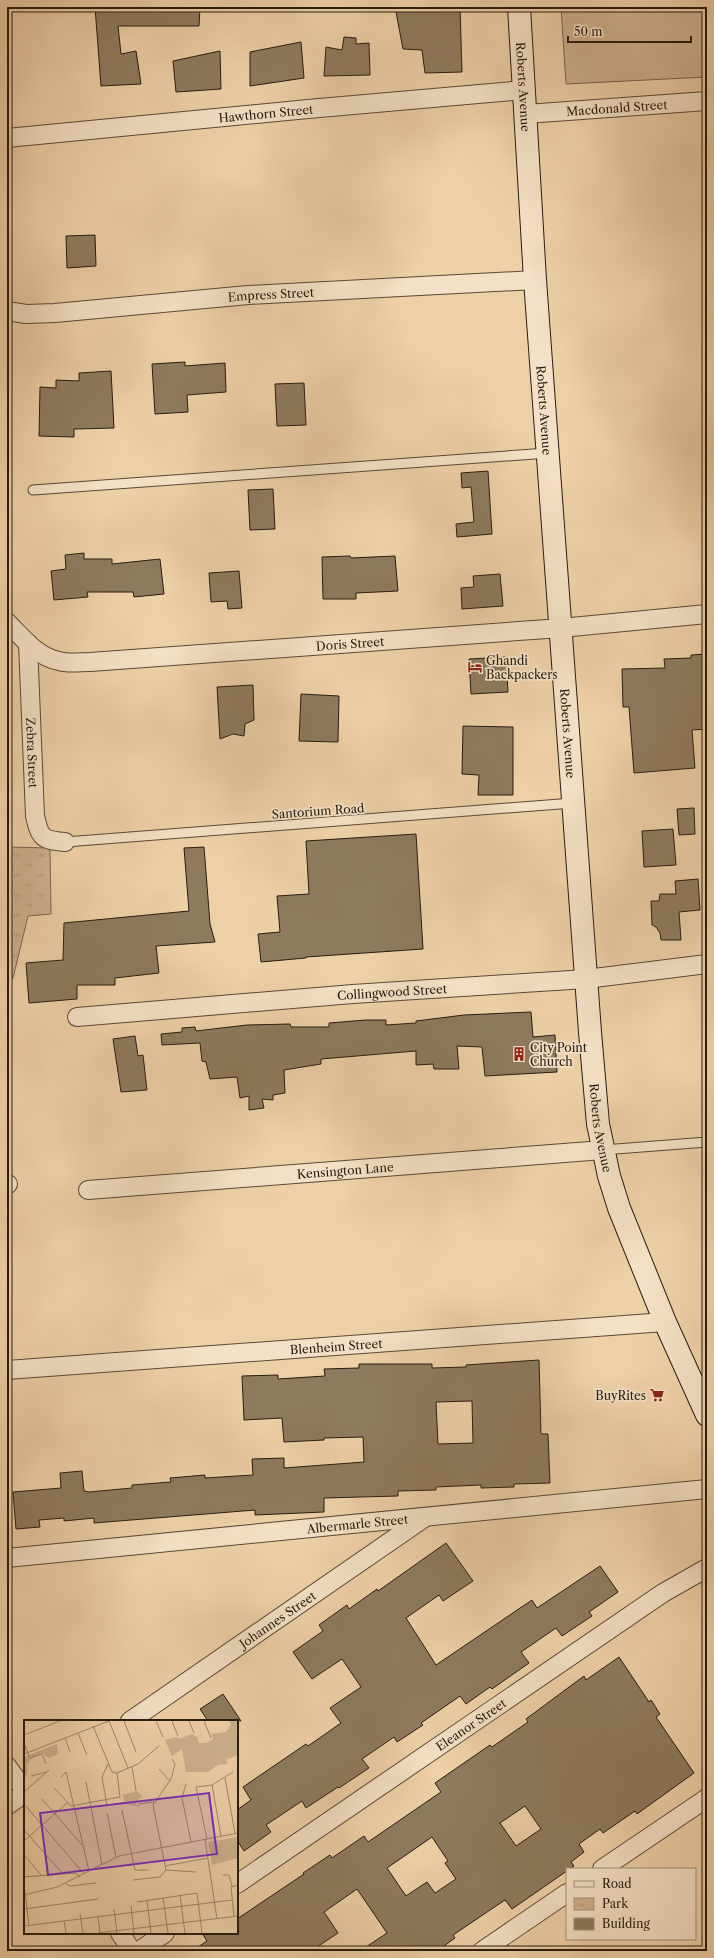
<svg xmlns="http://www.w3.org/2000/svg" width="714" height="1958" viewBox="0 0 714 1958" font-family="'Libre Caslon Text',serif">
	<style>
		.park { fill: url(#park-tufts); stroke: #7a6650 }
		.pitch { fill: #ccb18e; stroke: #7a6650 }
		.building { fill: #8e7a5f; stroke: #271c11; fill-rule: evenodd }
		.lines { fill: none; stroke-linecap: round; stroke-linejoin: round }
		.service-casing { stroke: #594936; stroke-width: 11 }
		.minor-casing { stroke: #594936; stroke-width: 20 }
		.secondary-casing { stroke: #271c11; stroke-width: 24 }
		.service { stroke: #f4e0c6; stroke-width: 9 }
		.minor { stroke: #f4e0c6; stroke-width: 18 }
		.secondary { stroke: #f4e0c6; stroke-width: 22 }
		.labels { text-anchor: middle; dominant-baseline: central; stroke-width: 3.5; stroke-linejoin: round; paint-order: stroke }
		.street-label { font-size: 12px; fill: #271c11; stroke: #f4e0c6 }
		.poi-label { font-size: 12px; fill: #271c11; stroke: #f4e0c6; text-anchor: start }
		.inset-road { fill: none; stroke: #9e886b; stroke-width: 1 }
		.view { fill: #7b2cbf; fill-opacity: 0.15; stroke: #7b2cbf; stroke-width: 2 }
		.inset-edge { fill: none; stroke: #271c11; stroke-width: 2 }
	</style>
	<defs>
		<pattern id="park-tufts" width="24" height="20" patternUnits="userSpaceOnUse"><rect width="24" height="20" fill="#ccb18e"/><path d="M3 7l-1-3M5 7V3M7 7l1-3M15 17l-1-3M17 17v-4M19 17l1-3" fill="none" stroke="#af9879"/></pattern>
	</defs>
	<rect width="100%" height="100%" fill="#eed0a7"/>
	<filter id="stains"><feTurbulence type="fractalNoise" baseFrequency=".005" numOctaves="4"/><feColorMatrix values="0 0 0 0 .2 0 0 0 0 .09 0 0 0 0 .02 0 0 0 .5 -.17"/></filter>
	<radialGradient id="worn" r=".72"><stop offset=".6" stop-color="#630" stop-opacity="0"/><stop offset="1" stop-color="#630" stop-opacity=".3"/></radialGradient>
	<path class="park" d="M 7,847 L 50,848 L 51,914 L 28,916 L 13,978 L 7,979 Z"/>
	<path class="pitch" d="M 561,7 L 707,7 L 707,77 L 566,84 Z"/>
	<path class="building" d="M 95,7 L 200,7 L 199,26 L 118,26 L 121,54 L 136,51 L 141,84 L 101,86 Z
		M 395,7 L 460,7 L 462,72 L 425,73 L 422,50 L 403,49 Z
		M 344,37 L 356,38 L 356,44 L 369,43 L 370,75 L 324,76 L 326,47 L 342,50 Z
		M 301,42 L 304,78 L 250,86 L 250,52 Z
		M 220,51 L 221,89 L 176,92 L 173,61 Z
		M 95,235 L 96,266 L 67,268 L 66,236 Z
		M 185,362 L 185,366 L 225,363 L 226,392 L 187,395 L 188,412 L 155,414 L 152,364 Z
		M 111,371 L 114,428 L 74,429 L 74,437 L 39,436 L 40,387 L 56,388 L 56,380 L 79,381 L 79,373 Z
		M 304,383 L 306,425 L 277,426 L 275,384 Z
		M 488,471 L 492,534 L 457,537 L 456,524 L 474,522 L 471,487 L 462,488 L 461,473 Z
		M 273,489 L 275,529 L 250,530 L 248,490 Z
		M 84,553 L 84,559 L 112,559 L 112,564 L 160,559 L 164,594 L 134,597 L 133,592 L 87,592 L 88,597 L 54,600 L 51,571 L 66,569 L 65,555 Z
		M 350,556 L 351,558 L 395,556 L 398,591 L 356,593 L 356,599 L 323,599 L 322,557 Z
		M 239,571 L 242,608 L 228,609 L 227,601 L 211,602 L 209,573 Z
		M 500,574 L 503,606 L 462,609 L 461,588 L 474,587 L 473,576 Z
		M 707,654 L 707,729 L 692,730 L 695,768 L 634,773 L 629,707 L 623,707 L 622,669 L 665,668 L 664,659 L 691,658 L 691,655 Z
		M 506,657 L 508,692 L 471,694 L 469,659 Z
		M 253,685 L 254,720 L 245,724 L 244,736 L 233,734 L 220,739 L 217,687 Z
		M 301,694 L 339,696 L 338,742 L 299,741 Z
		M 463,726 L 513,727 L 513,795 L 478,795 L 479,775 L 462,774 Z
		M 694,808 L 695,834 L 679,835 L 677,809 Z
		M 673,829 L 676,865 L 644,867 L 642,831 Z
		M 416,834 L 423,949 L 306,957 L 306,958 L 261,962 L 258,934 L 280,932 L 277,896 L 309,894 L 306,841 Z
		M 204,847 L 210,924 L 215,942 L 156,946 L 159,973 L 115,978 L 115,985 L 77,985 L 77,999 L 29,1003 L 26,963 L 63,960 L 64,923 L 189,911 L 184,848 Z
		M 698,879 L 700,910 L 679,912 L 681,940 L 661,940 L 660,933 L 656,927 L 652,925 L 651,901 L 659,901 L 660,894 L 676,894 L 675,881 Z
		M 531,1012 L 533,1037 L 555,1035 L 557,1072 L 485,1076 L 482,1047 L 457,1046 L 459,1069 L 434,1069 L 433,1064 L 416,1065 L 416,1051 L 321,1059 L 321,1064 L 284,1070 L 285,1093 L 273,1095 L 273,1100 L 262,1099 L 264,1108 L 249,1110 L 249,1096 L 240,1098 L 237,1077 L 210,1079 L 206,1062 L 202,1061 L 200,1043 L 162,1045 L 161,1034 L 182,1032 L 182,1028 L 195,1027 L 196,1031 L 247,1025 L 290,1024 L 291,1027 L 329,1027 L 329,1023 L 366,1020 L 386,1020 L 386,1025 L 416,1023 L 416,1021 L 464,1015 Z
		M 135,1036 L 138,1056 L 143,1055 L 147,1090 L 121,1092 L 113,1039 Z
		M 539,1360 L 541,1434 L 548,1434 L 550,1483 L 514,1484 L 514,1487 L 481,1488 L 481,1485 L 436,1487 L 436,1490 L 398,1491 L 398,1496 L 324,1498 L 324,1512 L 255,1515 L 255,1510 L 94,1523 L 94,1518 L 64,1521 L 64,1518 L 39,1520 L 40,1527 L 16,1529 L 13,1492 L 61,1488 L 60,1473 L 82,1471 L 84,1491 L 89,1492 L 132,1488 L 132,1485 L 171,1482 L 170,1478 L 205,1475 L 205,1478 L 253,1475 L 252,1459 L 284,1458 L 284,1468 L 364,1462 L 363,1437 L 324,1438 L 324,1440 L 284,1442 L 282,1418 L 244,1420 L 242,1376 L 278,1375 L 278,1379 L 325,1376 L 324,1369 L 359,1368 L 359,1364 L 432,1364 L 432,1368 L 466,1367 L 466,1365 ZM 472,1401 L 473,1443 L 438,1444 L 436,1402 Z
		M 446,1543 L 473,1581 L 443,1601 L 439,1595 L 406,1618 L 436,1665 L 532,1600 L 537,1608 L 600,1566 L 618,1592 L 589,1612 L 592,1616 L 562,1636 L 556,1628 L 521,1652 L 529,1663 L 492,1689 L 490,1687 L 466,1704 L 460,1696 L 421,1723 L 423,1725 L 397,1742 L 394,1737 L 362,1759 L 369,1768 L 339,1788 L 338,1787 L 306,1808 L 302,1801 L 266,1825 L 271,1832 L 244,1851 L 237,1840 L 237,1810 L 251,1800 L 243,1787 L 306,1744 L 308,1746 L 341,1723 L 330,1708 L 361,1687 L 342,1659 L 312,1679 L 293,1652 L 323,1631 L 319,1625 L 347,1605 L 349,1609 L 377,1589 L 378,1591 Z
		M 619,1657 L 649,1702 L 651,1700 L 660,1714 L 656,1717 L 694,1773 L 637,1814 L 635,1811 L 603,1833 L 600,1829 L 579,1844 L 584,1852 L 571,1862 L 574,1866 L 512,1909 L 505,1900 L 453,1935 L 455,1938 L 437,1951 L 360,1951 L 387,1933 L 357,1889 L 324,1912 L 338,1933 L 311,1951 L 192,1951 L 207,1941 L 202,1933 L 237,1933 L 237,1919 L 304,1874 L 303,1873 L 330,1855 L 332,1858 L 364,1836 L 368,1842 L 441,1792 L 435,1783 L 490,1745 L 492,1747 L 528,1722 L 526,1719 L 584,1676 L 586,1680 ZM 525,1806 L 541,1829 L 516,1846 L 500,1823 ZM 432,1837 L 448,1861 L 445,1863 L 456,1879 L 435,1893 L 427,1882 L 406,1896 L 387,1868 Z
		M 223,1694 L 241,1721 L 208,1721 L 200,1709 Z"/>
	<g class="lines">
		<defs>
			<path id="service" d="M 33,490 L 548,453
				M 65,842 L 573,803
				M 603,1150 L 707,1142"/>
			<g id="minor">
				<path id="s1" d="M 526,114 L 707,101"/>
				<path id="s2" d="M 7,138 L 308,109 L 524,90"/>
				<path id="s3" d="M 7,311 L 26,314 L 55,313 L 248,295 L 535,280"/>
				<path id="s4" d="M 7,622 C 22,637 37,657 59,661 C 68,664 80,662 90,662 L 561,628 L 707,614"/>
				<path id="s5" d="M 28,643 L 35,816 C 40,838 42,840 65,842"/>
				<path id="s6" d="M 77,1017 L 353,994 L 586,979 L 707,964"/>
				<path d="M 7,1185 L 8,1184"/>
				<path id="s7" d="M 88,1190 L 603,1150"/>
				<path id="s8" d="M 7,1370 L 665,1322"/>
				<path id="s9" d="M 7,1558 L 707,1489"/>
				<path id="s10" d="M 130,1721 L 424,1518"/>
				<path d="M 7,1766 L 25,1791"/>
				<path d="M 7,1806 L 25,1793"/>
				<path d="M 602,1869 L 707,1798"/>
				<path id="s11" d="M 237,1884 L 663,1593 L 707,1568"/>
				<path d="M 120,1933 L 132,1951"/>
				<path d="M 139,1951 L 165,1933"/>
				<path d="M 482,1951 L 567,1893"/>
			</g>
			<g id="secondary">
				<path id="s12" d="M 519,7 L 535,280 L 590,1032 L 598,1124 L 609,1176 L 619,1208 L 665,1322 L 707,1415"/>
			</g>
		</defs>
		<use href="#service" class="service-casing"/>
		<use href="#minor" class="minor-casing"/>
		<use href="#secondary" class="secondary-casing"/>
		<use href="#service" class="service"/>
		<use href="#minor" class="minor"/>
		<use href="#secondary" class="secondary"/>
	</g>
	<defs>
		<symbol id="hotel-bare" viewBox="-9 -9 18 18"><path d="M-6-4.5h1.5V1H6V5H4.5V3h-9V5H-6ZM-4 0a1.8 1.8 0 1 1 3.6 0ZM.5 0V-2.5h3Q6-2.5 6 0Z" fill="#8f2418" stroke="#f4e0c6" stroke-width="2.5" paint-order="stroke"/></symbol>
		<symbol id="building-bare" viewBox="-9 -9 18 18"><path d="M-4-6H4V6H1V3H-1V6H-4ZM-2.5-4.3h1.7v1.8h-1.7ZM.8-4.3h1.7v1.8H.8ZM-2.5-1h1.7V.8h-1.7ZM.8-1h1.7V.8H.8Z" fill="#8f2418" stroke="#f4e0c6" stroke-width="2.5" paint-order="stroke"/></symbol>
		<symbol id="supermarket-bare" viewBox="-9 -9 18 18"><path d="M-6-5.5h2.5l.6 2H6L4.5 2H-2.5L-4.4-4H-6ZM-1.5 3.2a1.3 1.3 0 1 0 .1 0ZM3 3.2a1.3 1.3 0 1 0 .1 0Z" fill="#8f2418" stroke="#f4e0c6" stroke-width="2.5" paint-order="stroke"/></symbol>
	</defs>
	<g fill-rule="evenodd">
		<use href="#hotel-bare" x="465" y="657" width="20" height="20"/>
		<use href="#building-bare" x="509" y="1044" width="20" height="20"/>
		<use href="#supermarket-bare" x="647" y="1385" width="20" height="20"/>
	</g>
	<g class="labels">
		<g class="street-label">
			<text stroke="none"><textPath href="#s12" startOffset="80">Roberts Avenue</textPath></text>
			<text stroke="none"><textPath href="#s1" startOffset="91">Macdonald Street</textPath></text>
			<text stroke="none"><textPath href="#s2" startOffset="260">Hawthorn Street</textPath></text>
			<text stroke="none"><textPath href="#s3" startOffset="265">Empress Street</textPath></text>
			<text stroke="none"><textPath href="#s12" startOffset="404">Roberts Avenue</textPath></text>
			<text stroke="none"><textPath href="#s4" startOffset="358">Doris Street</textPath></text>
			<text stroke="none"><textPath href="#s12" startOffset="728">Roberts Avenue</textPath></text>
			<text stroke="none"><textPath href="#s5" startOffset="110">Zebra Street</textPath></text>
			<text transform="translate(318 811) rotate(-4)">Santorium Road</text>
			<text stroke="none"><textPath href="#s6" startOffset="316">Collingwood Street</textPath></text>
			<text stroke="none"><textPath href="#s12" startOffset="1124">Roberts Avenue</textPath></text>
			<text stroke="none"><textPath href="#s7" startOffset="258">Kensington Lane</textPath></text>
			<text stroke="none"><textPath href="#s8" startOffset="330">Blenheim Street</textPath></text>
			<text stroke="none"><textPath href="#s9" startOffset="352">Albermarle Street</textPath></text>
			<text stroke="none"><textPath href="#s10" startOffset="179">Johannes Street</textPath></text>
			<text stroke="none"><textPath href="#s11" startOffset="283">Eleanor Street</textPath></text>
		</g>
		<g class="poi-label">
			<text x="486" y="660">Ghandi<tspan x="486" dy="14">Backpackers</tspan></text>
			<text x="530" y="1047">City Point<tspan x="530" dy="14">Church</tspan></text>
			<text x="646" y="1395" text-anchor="end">BuyRites</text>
		</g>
	</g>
	<g transform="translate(24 1720)">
		<rect width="214" height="214" fill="#eed0a7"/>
		<path d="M 205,1 L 214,1 L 214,35 L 202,40 L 204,44 L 194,45 L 184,52 L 162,52 L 158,29 L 148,36 L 141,20 L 153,17 L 155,19 L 168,14 L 173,17 L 175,23 L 182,23 L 189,19 L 187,14 L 202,12 L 207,4 ZM 33,24 L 34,34 L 25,38 L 18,33 L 9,37 L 3,45 L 3,56 L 0,57 L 0,37 ZM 113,71 L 119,77 L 112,81 L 112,86 L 101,84 L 99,75 Z" fill="#ccb18e"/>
		<path d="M 214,117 L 214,138 L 188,145 L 184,122 Z" fill="#ccb18e"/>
		<path class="inset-road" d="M 85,1 L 104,48M 100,1 L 112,32M 132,1 L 139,17M 148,1 L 154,16M 165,1 L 170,13M 180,1 L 187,18M 69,6 L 88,52 L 93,53M 54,13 L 63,35M 0,15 L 36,1M 41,18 L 46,32M 0,23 L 6,38 L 18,34 L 22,44M 0,34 L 85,1M 108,47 L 112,71M 135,49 L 146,61M 93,53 L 114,44 L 135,26M 7,56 L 22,52M 37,57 L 42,52 L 65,151M 201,58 L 211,113M 62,62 L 78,144M 162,64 L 158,78 L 167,122M 188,65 L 197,116M 30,68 L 47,86 L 96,77 L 93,53M 0,72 L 25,50M 18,79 L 58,125M 0,84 L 60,154M 83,86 L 78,57 L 84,44M 113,87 L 115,84 L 130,82M 98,90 L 111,150 L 124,150M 83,93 L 92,137M 0,110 L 39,154M 181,119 L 193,199M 183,119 L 172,67 L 188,65 L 209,52M 0,121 L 43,83M 0,135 L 17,155M 141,146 L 184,138M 142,150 L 129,85 L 147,59 L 151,44 L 148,39M 199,155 L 205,155 L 208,166M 0,157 L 51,153 L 56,157M 109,160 L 136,157 L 142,150 L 172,152M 0,164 L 5,205M 42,164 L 46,166 L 72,163M 0,175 L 33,167 L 95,136 L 214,113M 156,175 L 161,213M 139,178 L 144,213M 123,181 L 127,213M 113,182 L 173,173 L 178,213M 107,186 L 110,213M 0,189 L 74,179M 90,189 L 93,213M 56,194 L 59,213M 210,196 L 207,167 L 214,165M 74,197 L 76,213M 40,201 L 42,213M 0,206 L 208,180M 74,213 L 214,196"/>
		<path class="view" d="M 185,73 L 193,134 L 24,155 L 16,93 Z"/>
		<rect width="214" height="214" class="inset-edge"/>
	</g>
	<rect width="714" height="1958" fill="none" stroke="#eed0a7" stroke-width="24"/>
	<rect x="8" y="8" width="698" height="1942" fill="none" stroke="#271c11" stroke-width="2"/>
	<rect x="12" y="12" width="690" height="1934" fill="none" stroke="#271c11"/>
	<rect x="566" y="1868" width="130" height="72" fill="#f4e0c6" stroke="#a2927e"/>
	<rect x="574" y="1881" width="20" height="6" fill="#f4e0c6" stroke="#a2927e"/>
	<text x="602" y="1888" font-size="12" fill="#271c11">Road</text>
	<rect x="574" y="1898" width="20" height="12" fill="url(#park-tufts)" stroke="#a2927e"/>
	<text x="602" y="1908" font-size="12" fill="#271c11">Park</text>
	<rect x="574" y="1918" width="20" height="12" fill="#8e7a5f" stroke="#a2927e"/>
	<text x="602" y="1928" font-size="12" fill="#271c11">Building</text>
	<path d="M568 36v6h123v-6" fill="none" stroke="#271c11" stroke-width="2"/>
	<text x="574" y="36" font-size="12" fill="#271c11" stroke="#f4e0c6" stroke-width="3" paint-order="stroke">50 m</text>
	<rect width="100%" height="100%" filter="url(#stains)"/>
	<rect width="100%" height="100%" fill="url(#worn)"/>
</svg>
